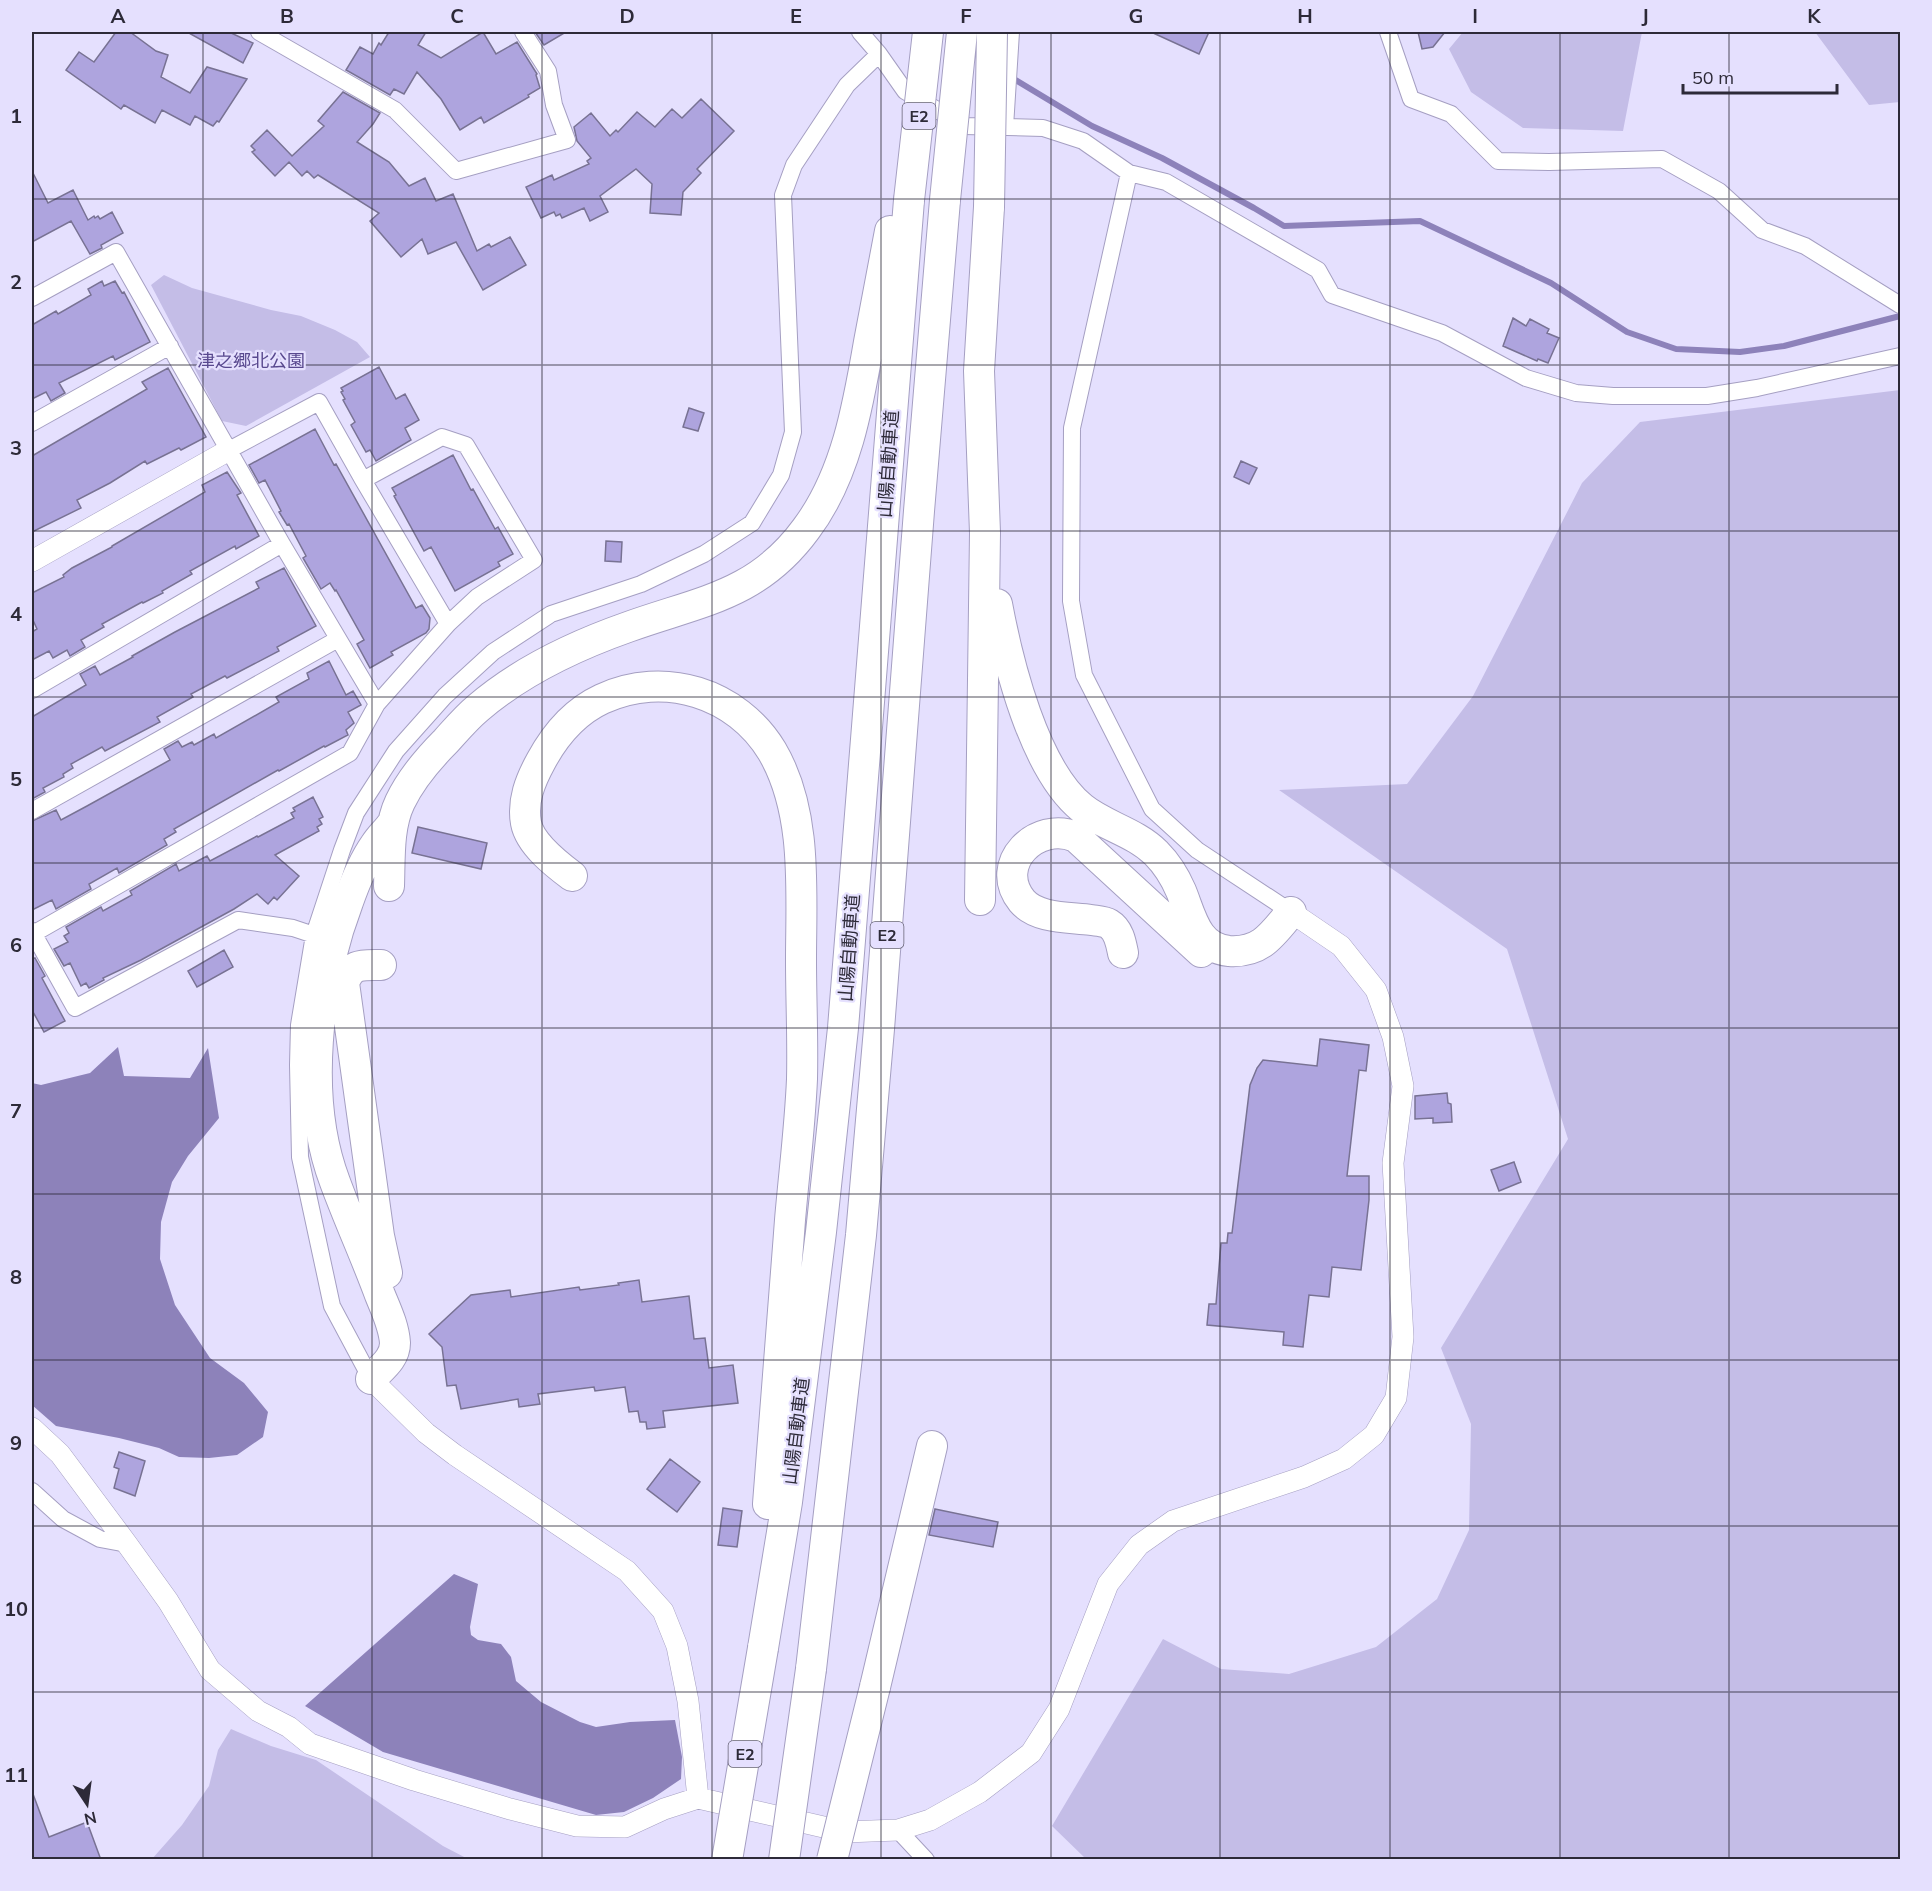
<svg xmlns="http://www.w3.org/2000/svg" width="1932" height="1891" viewBox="0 0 1932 1891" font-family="Mulish,'Noto Sans JP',sans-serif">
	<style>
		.green { fill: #c4bde7 }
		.water { fill: #8d82ba }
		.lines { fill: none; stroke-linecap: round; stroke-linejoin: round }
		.stream { stroke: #8d82ba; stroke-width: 6 }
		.building { fill: #aea4de; stroke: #787293; stroke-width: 1.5 }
		.minor-casing { stroke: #a59fc2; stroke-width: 18 }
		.tertiary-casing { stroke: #a59fc2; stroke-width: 22 }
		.motorway-casing { stroke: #a59fc2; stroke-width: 32 }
		.minor { stroke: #fff; stroke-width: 16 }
		.tertiary { stroke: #fff; stroke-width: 21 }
		.motorway { stroke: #fff; stroke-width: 30 }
		.motorway-bridge-casing { stroke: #a59fc2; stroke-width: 32; stroke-linecap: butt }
		.motorway-bridge { stroke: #fff; stroke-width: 30 }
		.grid { fill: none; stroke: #2d2a38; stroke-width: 1.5; stroke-opacity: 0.55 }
		.labels { text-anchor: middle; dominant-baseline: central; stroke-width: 4.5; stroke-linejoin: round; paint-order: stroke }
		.shield { fill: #e5e0fe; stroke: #646173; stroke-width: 1.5 }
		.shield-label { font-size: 16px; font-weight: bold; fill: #2d2a38 }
		.park-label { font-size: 18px; fill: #59498f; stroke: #e5e0fe }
		.street-label { font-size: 18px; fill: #2d2a38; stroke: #e5e0fe }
		.neatline { fill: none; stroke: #2d2a38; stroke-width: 2 }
		.grid-label { font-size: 20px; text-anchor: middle; font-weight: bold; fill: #2d2a38 }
	</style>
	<rect width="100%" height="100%" fill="#e5e0fe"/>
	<path class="green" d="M 1463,32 L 1642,32 L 1623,131 L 1523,128 L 1471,92 L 1449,49 Z
		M 1815,32 L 1900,32 L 1900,102 L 1869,105 Z
		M 164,275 L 192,288 L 271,310 L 301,316 L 335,330 L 357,342 L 370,357 L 246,426 L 222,421 L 151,285 Z
		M 1900,390 L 1900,1859 L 1086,1859 L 1052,1826 L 1163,1639 L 1221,1669 L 1289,1674 L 1376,1647 L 1437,1599 L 1469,1530 L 1471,1424 L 1441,1348 L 1568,1139 L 1507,949 L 1279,790 L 1407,784 L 1473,696 L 1582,483 L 1640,422 Z
		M 231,1729 L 271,1746 L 316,1760 L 443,1846 L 468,1859 L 152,1859 L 182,1825 L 209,1786 L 218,1750 Z"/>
	<path class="water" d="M 118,1047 L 124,1076 L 190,1078 L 208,1048 L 219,1118 L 188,1156 L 172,1182 L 161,1222 L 160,1259 L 175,1305 L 210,1358 L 244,1383 L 268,1412 L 263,1437 L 237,1455 L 209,1458 L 179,1457 L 159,1448 L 119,1438 L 56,1426 L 32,1405 L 32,1083 L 41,1085 L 90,1073 Z
		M 454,1574 L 478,1584 L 470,1627 L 471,1635 L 478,1640 L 501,1644 L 511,1657 L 516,1681 L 541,1702 L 580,1722 L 596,1727 L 630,1722 L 675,1720 L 682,1757 L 681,1779 L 653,1798 L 624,1812 L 596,1815 L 383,1752 L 305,1706 Z"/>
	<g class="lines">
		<path class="stream" d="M 1009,76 L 1092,126 L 1162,158 L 1254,208 L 1284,226 L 1420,221 L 1551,283 L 1627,332 L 1676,349 L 1740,352 L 1784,346 L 1900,316"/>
	</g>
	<path class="building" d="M 116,32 L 130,32 L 156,51 L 168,55 L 161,77 L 190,93 L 207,67 L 247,79 L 219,122 L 217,121 L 213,126 L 195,116 L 190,125 L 162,110 L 155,123 L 124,105 L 121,109 L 66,70 L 79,52 L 94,62 Z
		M 187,32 L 229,32 L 253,43 L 243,63 Z
		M 389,32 L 426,32 L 418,45 L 441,58 L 483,32 L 496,54 L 517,42 L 537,74 L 536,75 L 540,88 L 528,95 L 529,97 L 484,123 L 481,117 L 460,130 L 441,99 L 417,72 L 404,94 L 394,89 L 390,95 L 346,70 L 360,47 L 373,54 L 379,43 L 381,45 Z
		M 535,32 L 566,32 L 544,45 Z
		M 1151,32 L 1209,32 L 1199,54 Z
		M 1418,32 L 1445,32 L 1433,47 L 1422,49 Z
		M 343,92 L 380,113 L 373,124 L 357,142 L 389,162 L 409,186 L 425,178 L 436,201 L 453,194 L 477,251 L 489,244 L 491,247 L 510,237 L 526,265 L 483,290 L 456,242 L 428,254 L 422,239 L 401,257 L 370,221 L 379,213 L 318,175 L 314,178 L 307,171 L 302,176 L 289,162 L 275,176 L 252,152 L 255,150 L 251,146 L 267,130 L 292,156 L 324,126 L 318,121 Z
		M 701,99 L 734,131 L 697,169 L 701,173 L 683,192 L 681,215 L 650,213 L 652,184 L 636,169 L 600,196 L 608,212 L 590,221 L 584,208 L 562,218 L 560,214 L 556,216 L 554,212 L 541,218 L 526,187 L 552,175 L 554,180 L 589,164 L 587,161 L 591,158 L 577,141 L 574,127 L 591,113 L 610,136 L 616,130 L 618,132 L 637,112 L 655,127 L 672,109 L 682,118 Z
		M 32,171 L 48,203 L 73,190 L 88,220 L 94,216 L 95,218 L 98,216 L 100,219 L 112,212 L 123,233 L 101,245 L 102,248 L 90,254 L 71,221 L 32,242 Z
		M 102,281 L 104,286 L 115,281 L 122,293 L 124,292 L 150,342 L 115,360 L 113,356 L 59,383 L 65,393 L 51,401 L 46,392 L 32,399 L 32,325 L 56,311 L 58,314 L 91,295 L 88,289 Z
		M 1513,318 L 1526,326 L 1530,319 L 1549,329 L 1547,333 L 1559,338 L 1548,363 L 1538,359 L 1537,361 L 1503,346 Z
		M 379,367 L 396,399 L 405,394 L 419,420 L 405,428 L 411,440 L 376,461 L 370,450 L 366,452 L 351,425 L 355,422 L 343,400 L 345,399 L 341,392 L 343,391 L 341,388 Z
		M 168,368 L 206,437 L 181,450 L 179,448 L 147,464 L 145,461 L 110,483 L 77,500 L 81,508 L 32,532 L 32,456 L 147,389 L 142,382 Z
		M 689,408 L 704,413 L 698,431 L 683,427 Z
		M 315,429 L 334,465 L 336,464 L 416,608 L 422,605 L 430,618 L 429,629 L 426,633 L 391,652 L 393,655 L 370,668 L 357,644 L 364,640 L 336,590 L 335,591 L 330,583 L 321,589 L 303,558 L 306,556 L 289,524 L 287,525 L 279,512 L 281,511 L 265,480 L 259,483 L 249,465 Z
		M 453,455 L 471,490 L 473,489 L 495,529 L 498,527 L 513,554 L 498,562 L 500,566 L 455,591 L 431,547 L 424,551 L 394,496 L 396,495 L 392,488 Z
		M 1241,461 L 1257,468 L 1249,484 L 1234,477 Z
		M 227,472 L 241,493 L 237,495 L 259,536 L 236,549 L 235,546 L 190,571 L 192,574 L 162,591 L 163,593 L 143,603 L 142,602 L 102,624 L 104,627 L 81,640 L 85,647 L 70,656 L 67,650 L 53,658 L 49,651 L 32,660 L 32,632 L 37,629 L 32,618 L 32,593 L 64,577 L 63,575 L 72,568 L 112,547 L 112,546 L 205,492 L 202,485 Z
		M 606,541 L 622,542 L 621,562 L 605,561 Z
		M 284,568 L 316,626 L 277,647 L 279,651 L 227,678 L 225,676 L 191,694 L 193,697 L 157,717 L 160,722 L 105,751 L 102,747 L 71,764 L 73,768 L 63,774 L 64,777 L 43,788 L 45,792 L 32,799 L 32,717 L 86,685 L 80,674 L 95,666 L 100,675 L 133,657 L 132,656 L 175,632 L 259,588 L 256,582 Z
		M 329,661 L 346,695 L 353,691 L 361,705 L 348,712 L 354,723 L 346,730 L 348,735 L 325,747 L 324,746 L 279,771 L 278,770 L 174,829 L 176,832 L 164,839 L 167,845 L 119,873 L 117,868 L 89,884 L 91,889 L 56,909 L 52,900 L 32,910 L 32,821 L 56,810 L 61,820 L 87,806 L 170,760 L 164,749 L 178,741 L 182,747 L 192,742 L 194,745 L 214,734 L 216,738 L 279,702 L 276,697 L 309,679 L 307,673 Z
		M 313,797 L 323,817 L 319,819 L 322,824 L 317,827 L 319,831 L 275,855 L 299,876 L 277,900 L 274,897 L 268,904 L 257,894 L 234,909 L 141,960 L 103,978 L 104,980 L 89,988 L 86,983 L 81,986 L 70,963 L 64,966 L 54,949 L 68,942 L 64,936 L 69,933 L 66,927 L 101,907 L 103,911 L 132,895 L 130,891 L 176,864 L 179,871 L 207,856 L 210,861 L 257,836 L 258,837 L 294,818 L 291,813 L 295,811 L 293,808 Z
		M 418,827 L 487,843 L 481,869 L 412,853 Z
		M 224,950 L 233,967 L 197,987 L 188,971 Z
		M 35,958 L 45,976 L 42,978 L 65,1021 L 44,1032 L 32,1010 L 32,959 Z
		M 1320,1039 L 1369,1045 L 1366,1071 L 1359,1070 L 1347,1176 L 1369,1176 L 1369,1200 L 1361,1270 L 1332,1267 L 1329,1297 L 1309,1295 L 1303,1347 L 1283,1345 L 1284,1332 L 1207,1325 L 1209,1304 L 1216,1304 L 1221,1243 L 1227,1243 L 1228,1233 L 1232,1233 L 1250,1085 L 1257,1068 L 1263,1060 L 1317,1066 Z
		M 1447,1093 L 1448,1103 L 1451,1104 L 1452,1122 L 1433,1123 L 1433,1118 L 1415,1119 L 1415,1096 Z
		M 1514,1162 L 1521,1182 L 1499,1191 L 1491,1170 Z
		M 639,1280 L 642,1302 L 689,1296 L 694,1339 L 705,1338 L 709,1368 L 733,1365 L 738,1403 L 663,1411 L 665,1427 L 647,1429 L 646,1422 L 640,1422 L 638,1411 L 629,1412 L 625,1387 L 595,1391 L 594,1387 L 538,1394 L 540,1404 L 519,1407 L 518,1399 L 461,1409 L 456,1385 L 447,1386 L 442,1347 L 429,1334 L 471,1295 L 510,1290 L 511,1297 L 579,1287 L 580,1290 L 619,1285 L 618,1283 Z
		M 119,1452 L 145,1461 L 135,1496 L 114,1488 L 119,1469 L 114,1467 Z
		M 670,1459 L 700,1482 L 677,1512 L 647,1489 Z
		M 723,1508 L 742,1511 L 737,1547 L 718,1545 Z
		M 935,1509 L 998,1522 L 993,1547 L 929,1535 Z
		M 33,1794 L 49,1837 L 87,1822 L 101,1860 L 32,1860 L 32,1795 Z"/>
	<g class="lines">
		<defs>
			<path id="minor" d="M 259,32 L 395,110 L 456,171 L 567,140 L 554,105 L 548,71 L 523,32
				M 860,32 L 879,54 L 905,91 L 964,126 L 1043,128 L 1083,141 L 1129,173 L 1166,182 L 1318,270 L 1332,295 L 1442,333 L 1526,378 L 1576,393 L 1613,396 L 1707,396 L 1757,388 L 1900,356
				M 1388,32 L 1411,99 L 1451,114 L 1498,161 L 1549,162 L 1662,159 L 1719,191 L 1762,230 L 1805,246 L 1900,305
				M 1005,127 L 1011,32
				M 1129,173 L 1072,428 L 1071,601 L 1084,675 L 1152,809 L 1197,850 L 1291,912
				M 32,298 L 116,252 L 282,544 L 377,704 L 350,753 L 33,934
				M 32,423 L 170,346
				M 229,450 L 319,402 L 363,480 L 448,624 L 377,704
				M 363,480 L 442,437 L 466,445 L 534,560 L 477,597 L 448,624
				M 32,690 L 282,544
				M 32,811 L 338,639
				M 32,931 L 75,1008 L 238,920 L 293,928 L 314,935
				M 371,1379 L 332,1306 L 300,1157 L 298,1065 L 299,1025 L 314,935 L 342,850 L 356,813 L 396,751 L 445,696 L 493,652 L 551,614 L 641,584 L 704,554 L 752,523 L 781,475 L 793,432 L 783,195 L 794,165 L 847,85 L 879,54
				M 32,1491 L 63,1519 L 100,1539 L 127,1544
				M 898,1830 L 926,1860"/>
			<path id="tertiary" d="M 32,561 L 229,450
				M 371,1379 L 426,1433 L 455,1455 L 627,1571 L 663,1611 L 677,1646 L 688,1701 L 698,1798
				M 32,1428 L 60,1454 L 127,1544 L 168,1601 L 210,1670 L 258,1711 L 289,1727 L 310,1744 L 414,1780 L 510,1809 L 577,1826 L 625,1827 L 664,1809 L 698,1798 L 845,1832 L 898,1830 L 930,1820 L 980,1792 L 1031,1753 L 1059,1709 L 1108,1584 L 1139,1545 L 1173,1521 L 1304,1477 L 1344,1459 L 1374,1435 L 1396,1398 L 1403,1337 L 1393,1163 L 1403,1086 L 1393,1037 L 1376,990 L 1341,946 L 1291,912"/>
			<path id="motorway" d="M 997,604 C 1008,663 1034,769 1082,808 C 1104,826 1135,832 1156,853 C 1166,863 1175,877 1181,891 C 1191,915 1196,948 1229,951 C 1261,953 1272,935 1291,912
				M 572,876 C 556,864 530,844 526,823 C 522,801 530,781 541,761 C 555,735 574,712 602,699 C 664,670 737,693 772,751 C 808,812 801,892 801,960 C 801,1000 803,1039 802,1079 C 800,1126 794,1173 790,1220 C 783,1315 775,1410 768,1504
				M 389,886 C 390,859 388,827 400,802 C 411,779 428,759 446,741 C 456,730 466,718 478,708 C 521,671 574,646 628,627 C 700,601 757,596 806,529 C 846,476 858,406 869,342 C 876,305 883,268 890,231
				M 980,900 L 985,533 L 979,371 L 989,207
				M 1123,953 C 1121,943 1119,930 1109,924 C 1104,921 1097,921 1091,920 C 1070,917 1037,919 1022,901 C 992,864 1037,820 1076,837 L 1201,952
				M 381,965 C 362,965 351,963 344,983 L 379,1236 L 387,1273
				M 371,1379 C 381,1368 395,1359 395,1343 C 394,1326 386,1310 380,1295 C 366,1257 349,1220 335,1182 C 303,1098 317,984 348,902 C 355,882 363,862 375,845 C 380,837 387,831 392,824
				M 763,1648 L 787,1502 L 821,1232 L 843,1028 L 909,200
				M 811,1669 L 861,1235 L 879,1029 L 919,511 L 945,200
				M 875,1687 L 932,1446"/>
		</defs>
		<use href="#minor" class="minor-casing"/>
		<use href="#tertiary" class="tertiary-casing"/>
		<use href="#motorway" class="motorway-casing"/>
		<use href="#minor" class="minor"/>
		<use href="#tertiary" class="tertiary"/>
		<use href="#motorway" class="motorway"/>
		<defs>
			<path id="motorway-bridge" d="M 909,200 L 928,32
				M 945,200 L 962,32
				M 989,207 L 992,32
				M 727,1860 L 763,1648
				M 784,1860 L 811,1669
				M 832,1860 L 875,1687"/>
		</defs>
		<use href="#motorway-bridge" class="motorway-bridge-casing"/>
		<use href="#motorway-bridge" class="motorway-bridge"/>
	</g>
	<path class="grid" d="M 203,32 L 203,1860M 372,32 L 372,1860M 542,32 L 542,1860M 712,32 L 712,1860M 881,32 L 881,1860M 1051,32 L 1051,1860M 1220,32 L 1220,1860M 1390,32 L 1390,1860M 1560,32 L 1560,1860M 1729,32 L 1729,1860M 32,199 L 1900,199M 32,365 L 1900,365M 32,531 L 1900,531M 32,697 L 1900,697M 32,863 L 1900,863M 32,1028 L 1900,1028M 32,1194 L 1900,1194M 32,1360 L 1900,1360M 32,1526 L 1900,1526M 32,1692 L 1900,1692"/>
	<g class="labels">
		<g class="shield">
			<rect x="902.5" y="103" width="33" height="26" rx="4.5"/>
			<rect x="870.5" y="922" width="33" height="26" rx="4.5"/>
			<rect x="728.5" y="1741" width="33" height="26" rx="4.5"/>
		</g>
		<g class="shield-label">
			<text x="919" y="116">E2</text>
			<text x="887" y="935">E2</text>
			<text x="745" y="1754">E2</text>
		</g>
		<g class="park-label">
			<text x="251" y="360">津之郷北公園</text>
		</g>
		<g class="street-label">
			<text transform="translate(888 464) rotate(-86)">山陽自動車道</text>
			<text transform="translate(849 948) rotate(-86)">山陽自動車道</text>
			<text transform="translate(796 1431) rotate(-83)">山陽自動車道</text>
		</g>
	</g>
	<rect width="1932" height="1891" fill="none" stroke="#e5e0fe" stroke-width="66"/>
	<g transform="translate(87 1804) rotate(167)" stroke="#e5e0fe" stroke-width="4.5" paint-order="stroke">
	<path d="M0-4.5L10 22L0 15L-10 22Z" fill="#2d2a38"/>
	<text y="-9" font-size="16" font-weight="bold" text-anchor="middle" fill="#2d2a38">N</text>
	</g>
	<path d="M1683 84v9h154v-9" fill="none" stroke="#2d2a38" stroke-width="3"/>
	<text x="1692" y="84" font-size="18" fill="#2d2a38" stroke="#e5e0fe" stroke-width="4.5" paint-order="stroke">50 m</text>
	<rect x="33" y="33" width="1866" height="1825" class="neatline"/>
	<g class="grid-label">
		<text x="118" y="23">A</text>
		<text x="287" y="23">B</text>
		<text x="457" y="23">C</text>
		<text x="627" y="23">D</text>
		<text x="796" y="23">E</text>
		<text x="966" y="23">F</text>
		<text x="1136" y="23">G</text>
		<text x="1305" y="23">H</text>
		<text x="1475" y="23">I</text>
		<text x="1645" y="23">J</text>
		<text x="1814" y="23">K</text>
		<text x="16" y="123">1</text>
		<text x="16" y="289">2</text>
		<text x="16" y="455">3</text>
		<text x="16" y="621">4</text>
		<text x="16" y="786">5</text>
		<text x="16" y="952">6</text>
		<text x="16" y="1118">7</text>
		<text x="16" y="1284">8</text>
		<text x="16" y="1450">9</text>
		<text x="16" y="1616">10</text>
		<text x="16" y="1782">11</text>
	</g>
</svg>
